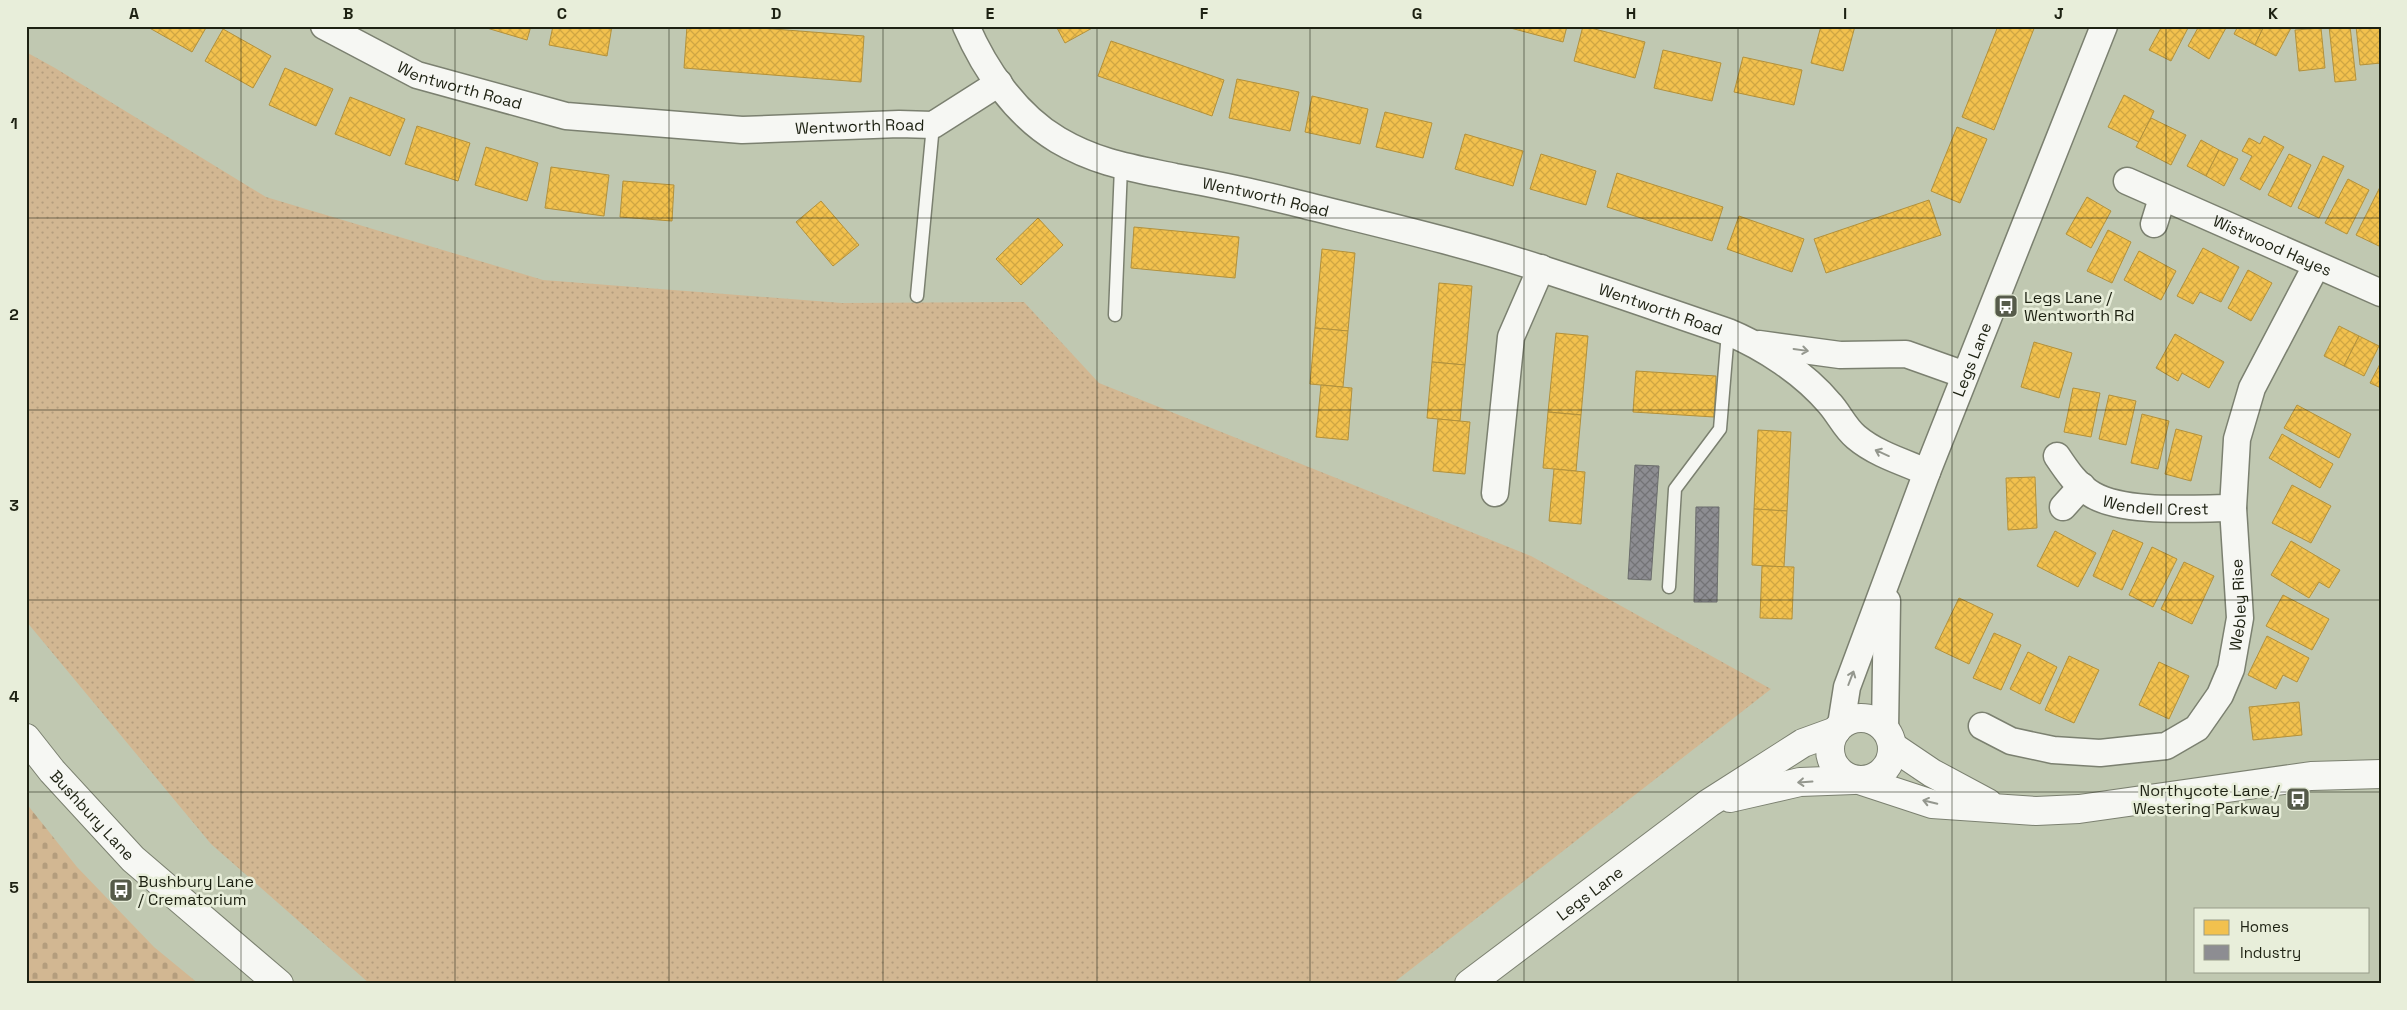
<svg xmlns="http://www.w3.org/2000/svg" width="2407" height="1010" font-family="'Space Grotesk',sans-serif">
  <defs>
    <pattern id="cemetery-stones" width="16" height="16" patternUnits="userSpaceOnUse" patternTransform="scale(1.25)"><rect width="16" height="16" fill="#d2b792"/><path d="M2 7V4a2 2 0 0 1 4 0v3zM10 15v-3a2 2 0 0 1 4 0v3z" fill="#b49d7d"/></pattern>
    <pattern id="park-dots" width="8" height="8" patternUnits="userSpaceOnUse" patternTransform="scale(1.25)"><rect width="8" height="8" fill="#d2b792"/><path d="M2 2h.1M6 6h.1" fill="none" stroke="#b49d7d" stroke-width="1.8" stroke-linecap="round"/></pattern>
    <pattern id="homes-cross-hatch" width="8" height="8" patternUnits="userSpaceOnUse" patternTransform="scale(1.25)"><rect width="8" height="8" fill="#f2c14e"/><path d="M0 0l8 8M0 8l8-8" fill="none" stroke="#cfa643"/></pattern>
    <pattern id="industry-cross-hatch" width="8" height="8" patternUnits="userSpaceOnUse" patternTransform="scale(1.25)"><rect width="8" height="8" fill="#8d8d92"/><path d="M0 0l8 8M0 8l8-8" fill="none" stroke="#737376"/></pattern>
  </defs>
  <rect width="100%" height="100%" fill="#c0c8b1"/>
  <path fill="url(#cemetery-stones)" d="M26,803L77,867L154,947L199,984H26Z"/>
  <path fill="url(#park-dots)" d="M26,52L55,68L266,197L543,280L842,303L1024,302L1099,383L1531,556L1771,689L1392,984H370L211,844L26,621Z"/>
  <g fill="url(#homes-cross-hatch)" stroke="#b2913c">
    <path d="M146,26H207L192,52Z"/>
    <path d="M480,26H531L527,40Z"/>
    <path d="M553,26H612L607,56L549,45Z"/>
    <path d="M687,26H734L864,36L861,82L684,68Z"/>
    <path d="M1056,26H1096L1065,43Z"/>
    <path d="M1503,26H1567L1563,42Z"/>
    <path d="M1583,26L1645,42L1635,78L1574,61Z"/>
    <path d="M1821,26H1855L1843,71L1811,63Z"/>
    <path d="M1998,26H2035L1994,130L1962,117Z"/>
    <path d="M2162,26H2189L2171,61L2149,50Z"/>
    <path d="M2199,26H2227L2209,59L2188,46Z"/>
    <path d="M2238,26H2264L2255,45L2234,34Z"/>
    <path d="M2264,26L2291,28L2276,56L2255,45Z"/>
    <path d="M2329,26H2350L2356,80L2335,82Z"/>
    <path d="M2356,26H2381V63L2360,65Z"/>
    <path d="M2321,28L2325,68L2299,71L2295,30Z"/>
    <path d="M223,29L271,56L253,88L205,61Z"/>
    <path d="M1111,41L1224,80L1212,116L1098,76Z"/>
    <path d="M1663,50L1721,63L1712,101L1654,88Z"/>
    <path d="M1743,57L1802,70L1794,105L1734,92Z"/>
    <path d="M285,68L333,89L316,126L269,105Z"/>
    <path d="M1237,79L1299,92L1290,131L1229,118Z"/>
    <path d="M2124,95L2154,111L2139,142L2108,127Z"/>
    <path d="M1312,96L1368,109L1360,144L1305,132Z"/>
    <path d="M350,97L405,119L390,156L335,134Z"/>
    <path d="M1385,112L1432,123L1423,158L1376,147Z"/>
    <path d="M2151,118L2186,135L2171,165L2136,147Z"/>
    <path d="M417,126L470,143L458,181L405,164Z"/>
    <path d="M1957,127L1987,139L1960,203L1931,191Z"/>
    <path d="M1465,134L1523,151L1513,186L1455,169Z"/>
    <path d="M2264,136L2284,147L2260,190L2240,179L2252,156L2242,151L2249,138L2260,144Z"/>
    <path d="M2201,140L2219,150L2206,176L2187,166Z"/>
    <path d="M486,147L538,163L527,201L475,185Z"/>
    <path d="M2219,150L2238,159L2224,186L2206,176Z"/>
    <path d="M1541,154L1596,171L1586,205L1530,189Z"/>
    <path d="M2289,154L2311,165L2291,207L2268,195Z"/>
    <path d="M2323,156L2344,166L2319,218L2298,208Z"/>
    <path d="M551,167L609,175L604,216L545,208Z"/>
    <path d="M1617,173L1723,207L1712,241L1607,207Z"/>
    <path d="M2348,179L2369,190L2347,234L2325,223Z"/>
    <path d="M623,181L674,185L672,221L620,217Z"/>
    <path d="M2381,185V247L2356,235Z"/>
    <path d="M2087,197L2111,211L2091,248L2066,234Z"/>
    <path d="M1929,200L1941,235L1826,273L1814,239Z"/>
    <path d="M821,201L859,245L833,266L796,222Z"/>
    <path d="M1739,216L1804,239L1792,272L1727,249Z"/>
    <path d="M1038,218L1063,245L1021,285L996,259Z"/>
    <path d="M1134,227L1239,237L1235,278L1131,268Z"/>
    <path d="M2108,230L2131,242L2112,283L2087,271Z"/>
    <path d="M2203,248L2239,267L2221,302L2200,292L2193,304L2177,296Z"/>
    <path d="M1322,249L1355,253L1348,331L1315,328Z"/>
    <path d="M2139,251L2176,271L2161,300L2124,280Z"/>
    <path d="M2248,270L2272,283L2251,321L2228,308Z"/>
    <path d="M1439,283L1472,286L1465,365L1432,362Z"/>
    <path d="M2339,326L2359,336L2344,366L2324,356Z"/>
    <path d="M1315,328L1348,331L1343,387L1310,384Z"/>
    <path d="M1556,333L1588,336L1581,415L1548,412Z"/>
    <path d="M2175,334L2224,362L2209,388L2182,373L2178,381L2156,368Z"/>
    <path d="M2359,336L2379,346L2364,376L2344,366Z"/>
    <path d="M2034,342L2072,353L2059,398L2021,387Z"/>
    <path d="M1432,362L1465,365L1460,421L1427,418Z"/>
    <path d="M2381,362V388L2370,383Z"/>
    <path d="M1636,371L1716,376L1714,417L1633,412Z"/>
    <path d="M1321,385L1352,388L1348,440L1316,437Z"/>
    <path d="M2073,388L2100,393L2091,437L2064,432Z"/>
    <path d="M2109,395L2136,401L2126,445L2099,439Z"/>
    <path d="M2297,405L2351,434L2339,458L2284,428Z"/>
    <path d="M1548,412L1581,415L1576,471L1543,468Z"/>
    <path d="M2142,414L2169,421L2158,469L2131,463Z"/>
    <path d="M1438,419L1470,422L1465,474L1433,471Z"/>
    <path d="M2176,429L2202,436L2191,481L2165,474Z"/>
    <path d="M1758,430L1791,432L1787,511L1754,509Z"/>
    <path d="M2282,434L2333,464L2320,488L2269,458Z"/>
    <path d="M1554,469L1585,472L1581,524L1549,521Z"/>
    <path d="M2035,477L2037,528L2008,530L2006,478Z"/>
    <path d="M2292,485L2331,506L2311,543L2272,523Z"/>
    <path d="M1754,509L1787,511L1784,567L1752,565Z"/>
    <path d="M2113,530L2143,543L2122,590L2093,576Z"/>
    <path d="M2055,531L2096,553L2078,587L2037,566Z"/>
    <path d="M2291,541L2340,570L2329,588L2319,582L2309,598L2271,575Z"/>
    <path d="M2152,547L2177,559L2153,607L2129,595Z"/>
    <path d="M2184,562L2214,576L2192,624L2161,609Z"/>
    <path d="M1762,566L1794,567L1792,619L1760,618Z"/>
    <path d="M2283,595L2329,619L2312,650L2266,626Z"/>
    <path d="M1959,598L1993,614L1969,664L1935,648Z"/>
    <path d="M1994,633L2021,645L2001,690L1973,678Z"/>
    <path d="M2267,636L2309,658L2297,682L2283,675L2276,689L2248,675Z"/>
    <path d="M2028,652L2057,667L2040,704L2010,689Z"/>
    <path d="M2069,656L2099,670L2074,723L2045,710Z"/>
    <path d="M2159,662L2189,676L2169,719L2139,705Z"/>
    <path d="M2299,702L2302,735L2253,740L2249,707Z"/>
  </g>
  <g fill="url(#industry-cross-hatch)" stroke="#6b6d6c">
    <path d="M1635,465L1659,466L1651,580L1628,579Z"/>
    <path d="M1696,507H1719L1717,602H1694Z"/>
  </g>
  <g fill="none" stroke-linecap="round" stroke-linejoin="round">
    <g stroke="#7b8070" stroke-width="15">
      <g id="lane">
        <path d="M917,296L933,125"/>
        <path d="M1115,315L1121,167"/>
        <path d="M1669,587L1675,489L1720,429L1728,332"/>
      </g>
    </g>
    <g stroke="#7b8070" stroke-width="29">
      <g id="street">
        <path id="s1" d="M324,26L417,75L566,116L742,130L899,124L933,125L999,83"/>
        <path id="s2" d="M966,26C985,70 1016,115 1058,140C1097,163 1132,168 1175,177C1214,184 1253,192 1292,202C1375,223 1460,242 1542,269C1604,289 1666,311 1728,332C1764,347 1804,373 1830,404C1839,414 1845,428 1856,437C1876,454 1903,462 1927,472"/>
        <path id="s3" d="M2127,181L2381,293"/>
        <path d="M2154,224L2162,198"/>
        <path d="M1759,344L1840,355L1906,354L1965,375"/>
        <path id="s4" d="M2057,456C2067,471 2077,486 2093,495C2126,514 2195,508 2233,508"/>
        <path d="M1495,493L1511,337L1541,268"/>
        <path d="M2063,507L2082,486"/>
        <path id="s5" d="M1841,725L1847,687L1927,472L2104,26"/>
        <path id="s6" d="M1982,726L2011,741L2053,750L2100,753L2166,746L2197,728L2220,695L2231,669L2240,618L2233,508L2237,439L2252,388L2316,266"/>
        <path d="M1885,729L1887,601"/>
      </g>
    </g>
    <g stroke="#7b8070" stroke-width="30">
      <g id="secondary">
        <circle cx="1861" cy="749" r="31"/>
        <path id="s7" d="M26,738L52,771L133,859L279,984"/>
        <path d="M1892,746L1932,773L1988,803"/>
        <path d="M1862,781L1932,804L2036,811L2079,809L2311,776L2381,774"/>
        <path d="M1730,798L1800,782L1854,780"/>
        <path id="s8" d="M1469,984L1709,803L1803,743L1836,731"/>
      </g>
    </g>
    <use href="#lane" stroke="#f6f7f3" stroke-width="12"/>
    <use href="#street" stroke="#f6f7f3" stroke-width="26"/>
    <use href="#secondary" stroke="#f6f7f3" stroke-width="28"/>
  </g>
  <defs><path id="oneway-shaft" d="M-6 0H5M1.5-3L5.5 0L1.5 3" fill="none" stroke-width="1.6" stroke-linecap="round" stroke-linejoin="round" transform="scale(1.25)"/></defs>
  <g stroke="#94978e">
    <use href="#oneway-shaft" transform="translate(1801 350) rotate(8)"/>
    <use href="#oneway-shaft" transform="translate(1882 453) rotate(-156)"/>
    <use href="#oneway-shaft" transform="translate(1851 678) rotate(-69)"/>
    <use href="#oneway-shaft" transform="translate(1805 782) rotate(176)"/>
    <use href="#oneway-shaft" transform="translate(1930 802) rotate(-167)"/>
  </g>
  <path fill="none" stroke="#1d2112" stroke-width="1" stroke-opacity="0.55" d="M241,26V984M455,26V984M669,26V984M883,26V984M1097,26V984M1310,26V984M1524,26V984M1738,26V984M1952,26V984M2166,26V984M26,218H2381M26,410H2381M26,600H2381M26,792H2381"/>
  <defs>
    <g id="bus-square" transform="scale(1.25)"><rect x="-9" y="-9" width="18" height="18" rx="4" fill="#565b4a" stroke="#e8eeda"/><path d="M-5-6H5V4H4V6H2V4H-2V6H-4V4H-5ZM-3.5-4V0h7V-4ZM-3.5 1.2v1.5H-2V1.2ZM2 1.2v1.5H3.5V1.2Z" fill="#fff"/></g>
  </defs>
  <g fill-rule="evenodd">
    <use href="#bus-square" x="2006" y="306"/>
    <use href="#bus-square" x="2298" y="799"/>
    <use href="#bus-square" x="121" y="890"/>
  </g>
  <g text-anchor="middle" dominant-baseline="central" stroke-width="5" stroke-linejoin="round" paint-order="stroke">
    <g font-size="16" fill="#1d2112" stroke="#e8eeda">
      <text stroke="none"><textPath href="#s1" startOffset="149">Wentworth Road</textPath></text>
      <text stroke="none"><textPath href="#s1" startOffset="554">Wentworth Road</textPath></text>
      <text stroke="none"><textPath href="#s2" startOffset="365">Wentworth Road</textPath></text>
      <text stroke="none"><textPath href="#s3" startOffset="159">Wistwood Hayes</textPath></text>
      <text stroke="none"><textPath href="#s2" startOffset="776">Wentworth Road</textPath></text>
      <text stroke="none"><textPath href="#s5" startOffset="389">Legs Lane</textPath></text>
      <text stroke="none"><textPath href="#s4" startOffset="118">Wendell Crest</textPath></text>
      <text stroke="none"><textPath href="#s6" startOffset="358">Webley Rise</textPath></text>
      <text stroke="none"><textPath href="#s7" startOffset="102">Bushbury Lane</textPath></text>
      <text stroke="none"><textPath href="#s8" startOffset="151">Legs Lane</textPath></text>
    </g>
    <g font-size="16" fill="#1d2112" stroke="#e8eeda" text-anchor="start">
      <text x="2024" y="297">Legs Lane /<tspan x="2024" dy="18">Wentworth Rd</tspan></text>
      <text x="2280" y="790" text-anchor="end">Northycote Lane /<tspan x="2280" dy="18">Westering Parkway</tspan></text>
      <text x="138" y="881">Bushbury Lane<tspan x="138" dy="18">/ Crematorium</tspan></text>
    </g>
  </g>
  <rect width="2407" height="1010" fill="none" stroke="#e8eeda" stroke-width="55"/>
  <rect x="2194" y="908" width="175" height="65" fill="#e8eeda" stroke="#979c8a"/>
  <rect x="2204" y="920" width="25" height="15" fill="#f2c14e" stroke="#979c8a"/>
  <text x="2240" y="932" font-size="15" fill="#1d2112">Homes</text>
  <rect x="2204" y="945" width="25" height="15" fill="#8d8d92" stroke="#979c8a"/>
  <text x="2240" y="958" font-size="15" fill="#1d2112">Industry</text>
  <rect x="28" y="28" width="2352" height="954" fill="none" stroke="#1d2112" stroke-width="2"/>
  <g font-size="16" text-anchor="middle" font-weight="bold" fill="#1d2112">
    <text x="134" y="19">A</text>
    <text x="348" y="19">B</text>
    <text x="562" y="19">C</text>
    <text x="776" y="19">D</text>
    <text x="990" y="19">E</text>
    <text x="1204" y="19">F</text>
    <text x="1417" y="19">G</text>
    <text x="1631" y="19">H</text>
    <text x="1845" y="19">I</text>
    <text x="2059" y="19">J</text>
    <text x="2273" y="19">K</text>
    <text x="14" y="129">1</text>
    <text x="14" y="320">2</text>
    <text x="14" y="511">3</text>
    <text x="14" y="702">4</text>
    <text x="14" y="893">5</text>
  </g>
</svg>
